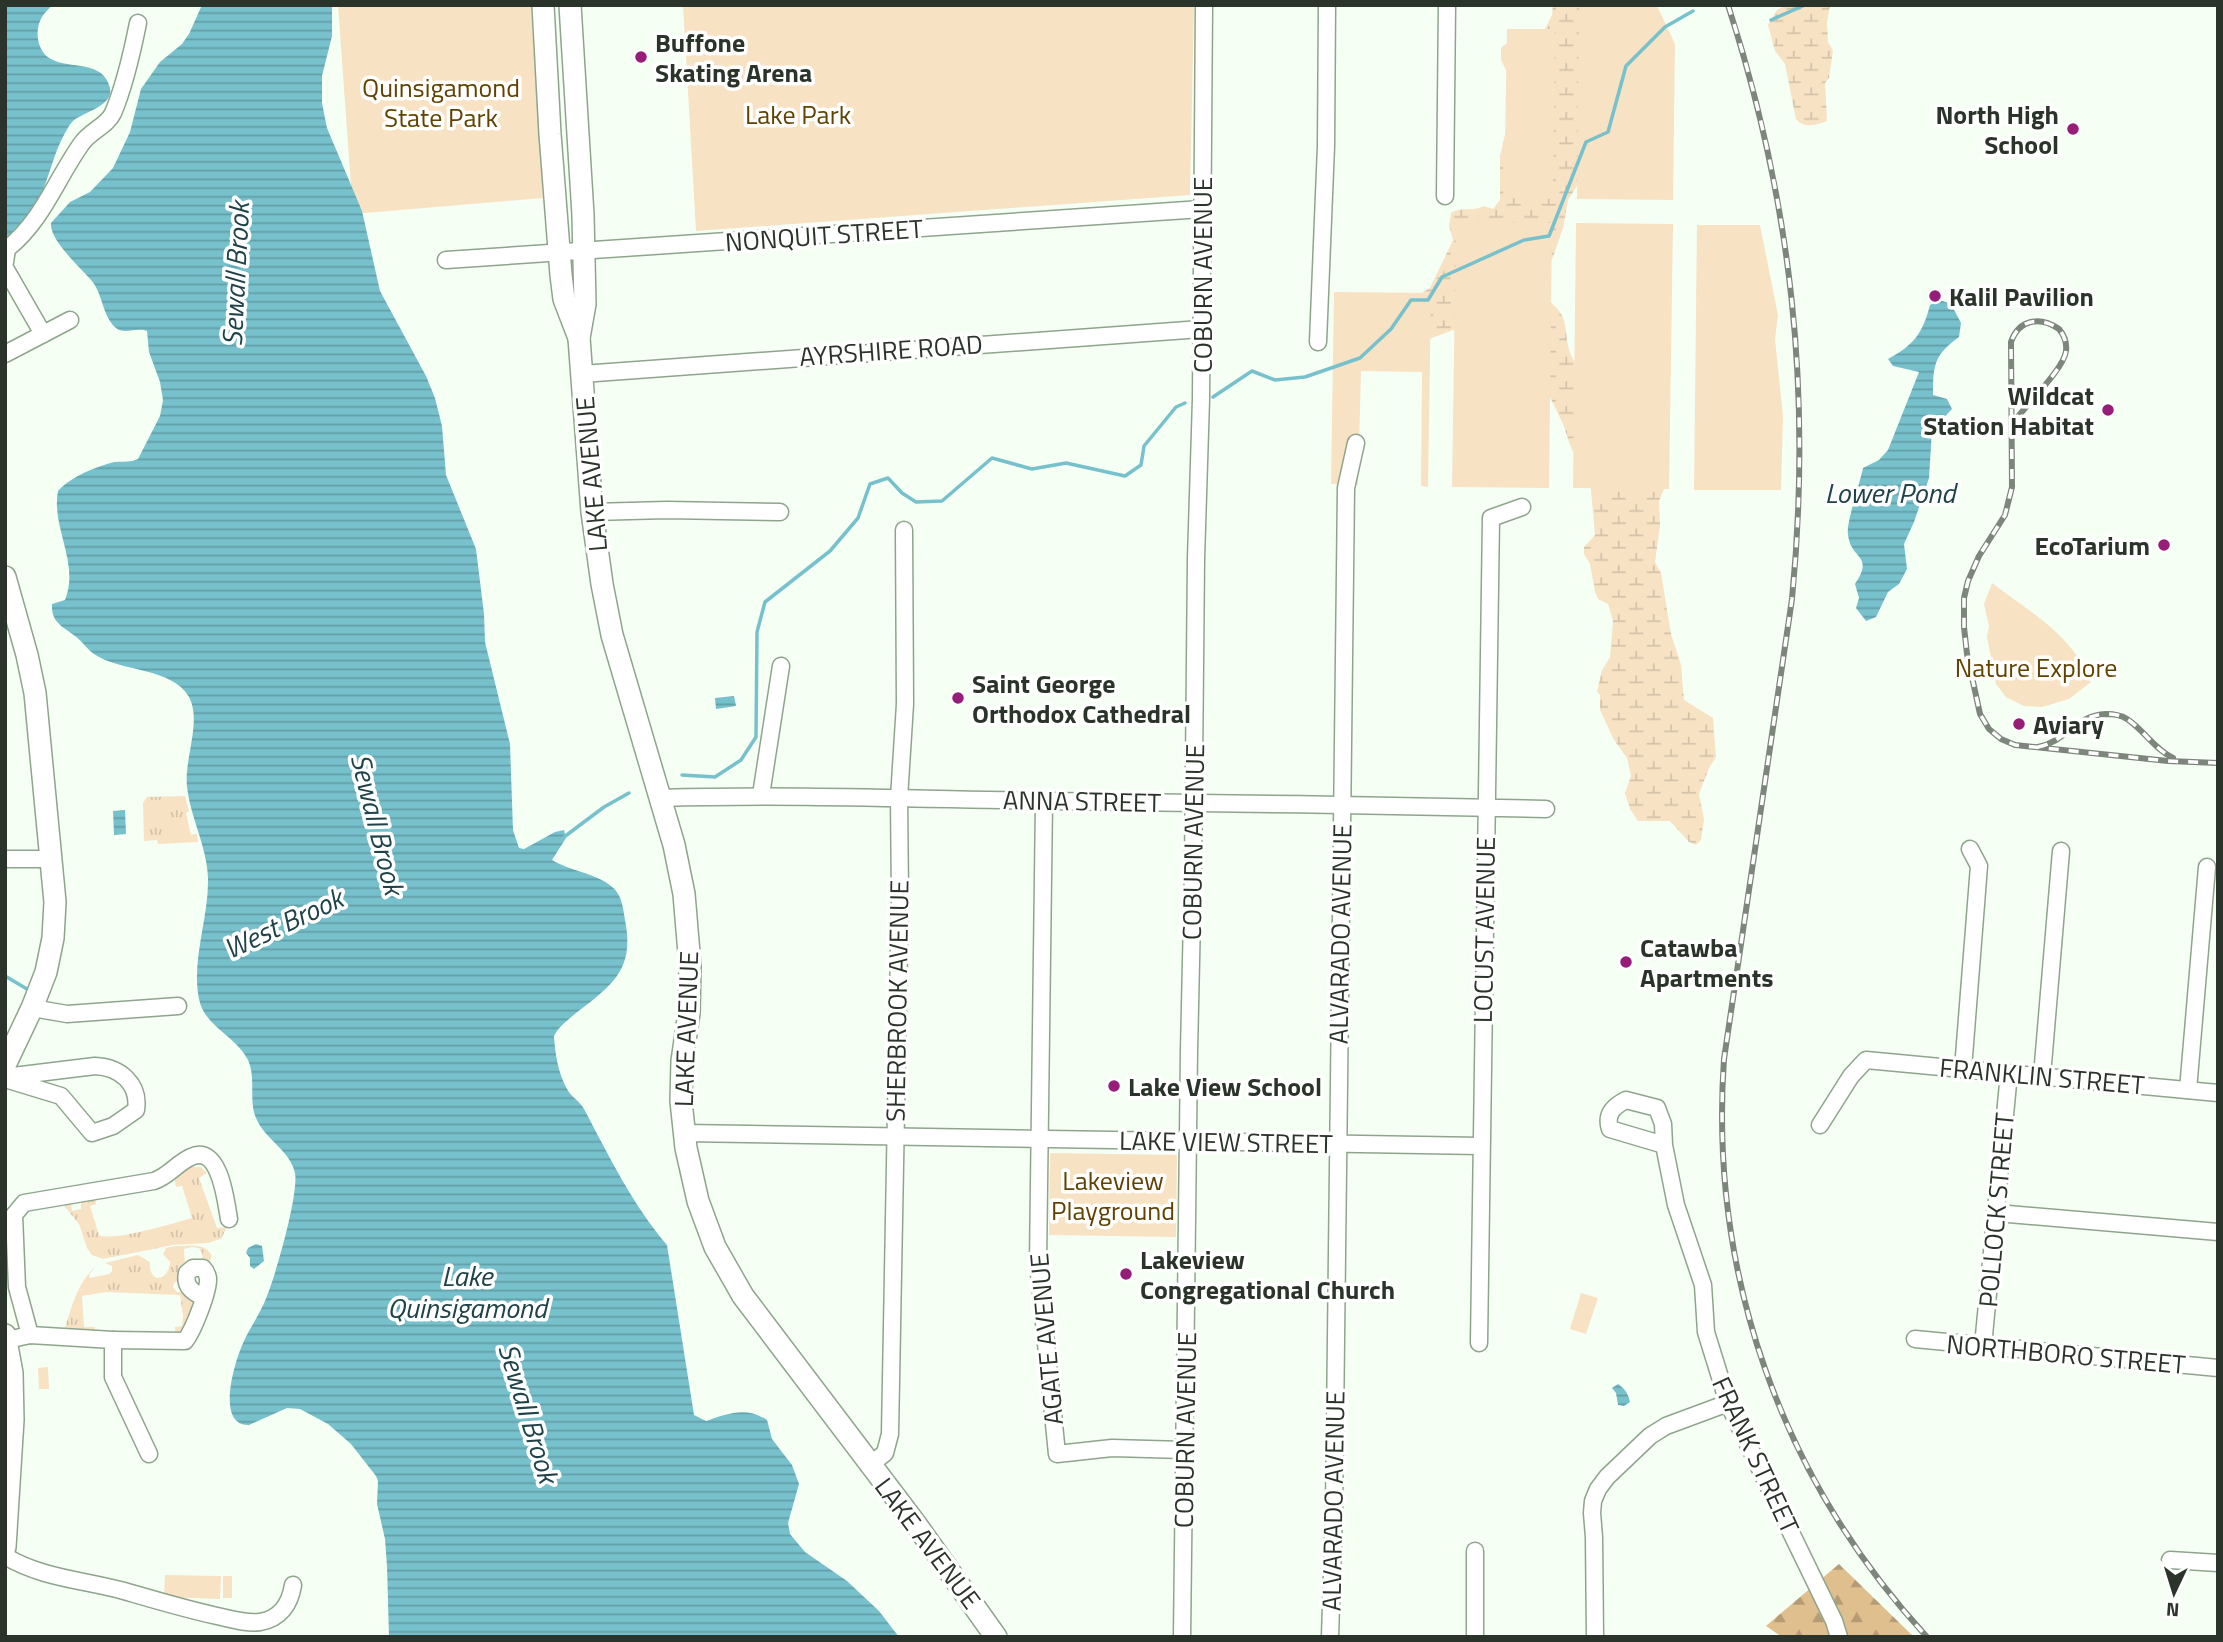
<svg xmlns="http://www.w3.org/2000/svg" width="2223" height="1642" font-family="'Titillium Web',sans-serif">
  <defs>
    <pattern id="grass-tufts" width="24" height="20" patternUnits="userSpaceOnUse" patternTransform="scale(1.75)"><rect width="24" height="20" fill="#f7e2c4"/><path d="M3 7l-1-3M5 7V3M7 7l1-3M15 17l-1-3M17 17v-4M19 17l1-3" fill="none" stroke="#d4c2a9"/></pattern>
    <pattern id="forest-firs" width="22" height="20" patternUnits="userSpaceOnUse" patternTransform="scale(1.75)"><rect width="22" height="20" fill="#e0bf8e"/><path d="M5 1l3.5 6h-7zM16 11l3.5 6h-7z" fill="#b69c74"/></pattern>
    <pattern id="wetland-marsh" width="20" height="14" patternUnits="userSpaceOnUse" patternTransform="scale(1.75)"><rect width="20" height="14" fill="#f7e2c4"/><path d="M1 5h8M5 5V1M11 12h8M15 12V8" fill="none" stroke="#d4c2a9"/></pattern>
    <pattern id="water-rules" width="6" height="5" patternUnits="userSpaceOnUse" patternTransform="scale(1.75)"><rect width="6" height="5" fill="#77c1cc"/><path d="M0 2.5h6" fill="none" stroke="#629ea6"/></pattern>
  </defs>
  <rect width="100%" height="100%" fill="#f5fff4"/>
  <g fill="url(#grass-tufts)">
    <path d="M185,796L189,811L186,813L191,835L197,834L198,842L158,844L157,840L144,841L143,803L147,797Z"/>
    <path d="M192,1167H201L207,1173L199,1178L217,1228L227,1227L221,1239L208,1243L173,1245L103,1259L92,1255L87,1248L79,1224L61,1202L71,1203L72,1211L81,1209V1199H95L96,1204L90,1206L99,1235C113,1242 174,1223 192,1218L182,1186L176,1187L174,1176Z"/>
    <path d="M176,1246C190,1246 205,1242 212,1256L208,1265L203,1263L202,1253L199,1248L192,1247L184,1249L185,1265L181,1279L174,1283L173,1287L177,1292C185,1292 191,1293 194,1301L182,1333L176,1337L175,1327L182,1326L183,1316L180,1295L106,1292L82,1296L84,1327H95L94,1336L63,1333C71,1311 76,1285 94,1268L89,1275L90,1278L109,1274L112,1271V1266L105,1263L138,1255L150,1262C148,1283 168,1283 170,1262L163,1254L166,1248Z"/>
  </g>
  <path fill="url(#forest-firs)" d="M1839,1564L1914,1637H1782L1766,1626Z"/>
  <g fill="url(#wetland-marsh)">
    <path d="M1553,5H1621L1637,14L1580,181L1568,200L1563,228L1553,257L1548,265L1545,299C1575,317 1560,334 1573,359C1578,370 1590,379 1597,389C1620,420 1643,452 1666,484L1659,501L1660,525L1655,562L1661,573L1671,634L1681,665L1684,700L1713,718L1716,757L1709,768L1699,794L1704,819L1701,840L1696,845L1689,842L1670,821H1638L1630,809L1625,793L1631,776L1627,758L1614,740L1600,710V695L1597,692L1602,670L1610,657L1613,621L1608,604L1598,599L1595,592L1590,564L1584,554V547L1595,535L1590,479L1572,450L1563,424L1535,366L1472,335L1453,330L1424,341L1405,303L1430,288L1453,240L1449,226L1451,213C1461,206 1473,212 1484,206L1493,209L1500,200V156L1511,109L1508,74L1501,60V48L1510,41L1542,35L1552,15Z"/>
    <path d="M1786,5H1830L1827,22L1828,42L1833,50L1829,78L1825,83L1827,121C1816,125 1805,129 1796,119L1785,64L1775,51L1768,25L1777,10Z"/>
  </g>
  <g fill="#f7e2c4">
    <path d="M338,5H531L543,198L353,214Z"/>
    <path d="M683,5H1194L1190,195L696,231Z"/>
    <path d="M1579,5L1657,6L1675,44L1673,200L1577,199Z"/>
    <path d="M1507,29H1555L1553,199L1504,198Z"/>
    <path d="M1456,222L1552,223L1549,488L1452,487Z"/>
    <path d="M1576,223L1673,224L1669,489L1573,488Z"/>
    <path d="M1697,225H1760L1778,315L1775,339L1783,416L1781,490H1694Z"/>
    <path d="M1334,292L1431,293L1428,487L1421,486L1422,372L1361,371L1358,485L1331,484Z"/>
    <path d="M1992,583C2030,612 2074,636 2091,682L2069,699L2042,707L2024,706L2006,697L1996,684L1987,637L1989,626L1984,604Z"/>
    <path d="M1050,1153L1177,1155L1176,1237L1049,1235Z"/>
    <path d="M1581,1293L1598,1298L1586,1334L1570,1329Z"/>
    <path d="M48,1367L49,1389H39L38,1368Z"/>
    <path d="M165,1575L221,1576L220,1599L164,1597Z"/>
    <rect x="223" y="1576" width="9" height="22"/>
  </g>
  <g fill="url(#water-rules)">
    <path d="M5,5H52C49,9 44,13 42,17C34,30 37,52 51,59C70,70 103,59 110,88C114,106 83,112 73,121C68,126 65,133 62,139C47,168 41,225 5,238Z"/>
    <path d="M202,5H332V36L322,76V103L327,128L362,211L380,291L426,376L435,398L442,426L446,475L476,549L484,614L485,642L510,744L513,830L519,848L524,849L555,832L564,830L566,838L552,860C570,871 595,873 611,886C622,894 623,908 625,920C635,970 612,985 576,1013C568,1020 559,1026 554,1036C555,1053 558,1073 567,1089C571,1097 580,1101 584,1109C609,1156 632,1204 667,1245L694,1415L706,1421C727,1414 746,1406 767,1420L772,1439L792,1465L799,1484L788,1523L790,1534L805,1552L847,1581L879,1611L899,1637H389L387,1566L385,1539L377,1504L378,1481L376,1476L351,1444L328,1424L300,1409L287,1408L249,1425C216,1426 234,1365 241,1348C248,1330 260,1315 267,1296C276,1274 299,1193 295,1173C290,1151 268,1141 258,1122C247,1103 257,1080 248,1060C236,1036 204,1026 199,999C191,960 209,918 208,878C207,846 190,817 187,786C184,759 202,721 189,697C172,667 119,672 94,654C87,649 82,641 75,636C62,626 51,622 52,604L65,600C80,563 51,528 58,491C70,477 97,466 115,462C124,461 130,463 138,459L160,416L163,400L160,382L149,352L147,331C138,327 124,335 116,328C102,316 103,293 91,280C80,267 49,240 51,223L70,202L90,192L113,168L130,132L141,89L160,62L182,44L189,34Z"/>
    <path d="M1940,300L1951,304L1961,323L1959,337C1934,355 1933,365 1933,395L1947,399L1952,409L1932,430L1929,478L1914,522L1904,544L1907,569L1899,584L1888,592L1876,617L1866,621L1856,608L1859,598L1855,584C1875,554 1850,560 1848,534C1846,523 1860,483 1863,468L1879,460L1888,450L1919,372L1893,366L1888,359C1913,346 1923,333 1930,305Z"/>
    <path d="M734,696L736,706L716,709L715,698Z"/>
    <path d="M125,810L126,834L114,835L113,811Z"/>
    <path d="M256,1244L262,1246L264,1261L254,1269L250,1266V1258L246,1253L248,1248Z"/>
    <path d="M1618,1384C1625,1389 1628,1393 1630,1402L1624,1406L1618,1405L1616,1393L1612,1388Z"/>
  </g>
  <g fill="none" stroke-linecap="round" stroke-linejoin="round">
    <g stroke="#77c1cc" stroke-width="3.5">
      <path d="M1771,20L1805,5"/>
      <path d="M1213,397L1252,371L1275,380L1305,377L1360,358L1391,329L1411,300H1428L1442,277L1524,240L1549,236L1586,142L1608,132L1626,66L1665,27L1693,11"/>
      <path d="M682,775L715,777L741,760L756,737L757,632L765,602L830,551L858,518L870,484L888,478L902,493L916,502L942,501L992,458L1032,469L1066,463L1125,476L1141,465L1144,446L1176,407L1185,403"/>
      <path d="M564,837L604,807L629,793"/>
      <path d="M5,976L27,989"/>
    </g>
    <g stroke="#8ea58c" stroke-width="19">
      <g id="minor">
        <path d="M1445,196L1447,5"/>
        <path d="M446,260L1202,209"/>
        <path d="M5,262L7,249C44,219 56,179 82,143C90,131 107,126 113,113C125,85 132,53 138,23"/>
        <path d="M5,268L43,334"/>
        <path d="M1318,342L1326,146L1327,5"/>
        <path d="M5,354L70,320"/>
        <path d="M582,374L1201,329"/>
        <path d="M592,512L667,510L780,512"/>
        <path d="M761,795L781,666"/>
        <path d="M660,798C789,794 918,799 1047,801C1213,803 1380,805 1546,809"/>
        <path d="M1044,801L1038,1263L1057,1454L1112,1448L1184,1450"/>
        <path d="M5,859H52"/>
        <path d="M32,1008L67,1014L178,1006"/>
        <path d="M1963,1069L1979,866L1970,849"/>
        <path d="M2042,1076L2061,851"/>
        <path d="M5,1077L95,1066C120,1067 140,1084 136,1110L113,1126L92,1133L61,1096L5,1079"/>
        <path d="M2188,1090L2207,867"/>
        <path d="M1820,1125L1851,1076L1866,1060L2218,1093"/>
        <path d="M684,1133L1481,1146"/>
        <path d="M1664,1145L1610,1129C1605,1114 1614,1106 1626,1100L1657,1108L1663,1124L1664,1145L1676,1205L1703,1285L1706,1332L1728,1403L1834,1621L1839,1637"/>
        <path d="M1997,1213L2218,1232"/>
        <path d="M30,1335L17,1287L14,1215L24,1203L154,1181C169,1176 177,1163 191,1157C220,1143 226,1202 229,1219"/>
        <path d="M1915,1339L2218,1368"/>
        <path d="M7,1340L30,1335L113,1340V1377L149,1454"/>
        <path d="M113,1340L185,1341C193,1331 209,1291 208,1278C207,1273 206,1271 203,1268H193L187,1273C184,1286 192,1292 203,1297"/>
        <path d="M1479,1343L1491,518L1522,507"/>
        <path d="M1983,1346L2009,1073"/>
        <path d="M870,1465L885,1453L890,1434L900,897L899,798L905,704L904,530"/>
        <path d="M1475,1551V1637"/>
        <path d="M5,1556C41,1578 84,1580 124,1591C155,1600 185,1609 217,1616C231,1619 246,1624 260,1622C280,1619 290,1604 293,1585"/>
        <path d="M2170,1560L2218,1563"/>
        <path d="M1182,1637L1189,1051L1193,872L1196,559L1201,399L1204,5"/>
        <path d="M1330,1637L1334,1509L1346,488L1356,443"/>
        <path d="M1595,1637L1594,1537L1592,1513L1593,1501L1598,1489L1607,1477L1650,1436L1666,1426L1728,1403"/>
      </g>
    </g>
    <g stroke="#8ea58c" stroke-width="24">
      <g id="major">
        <path d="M543,5L550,134L561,275L564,299L579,338"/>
        <path d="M570,5L583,215L585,304L579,338L592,512L602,584L612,635L674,845L684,894L690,965L689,1013L682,1061L681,1101L686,1148L698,1201L715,1247L743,1296L915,1523L996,1637"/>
        <path d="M5,577L27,655L35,693L55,902L53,938L46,972L32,1008L5,1065"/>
        <path d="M5,1335L12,1373L13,1420L5,1547"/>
      </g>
    </g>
    <use href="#minor" stroke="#fff" stroke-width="16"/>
    <use href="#major" stroke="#fff" stroke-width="21"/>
    <g stroke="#7c867b" stroke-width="6">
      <g id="rail">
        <path d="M1728,5C1792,203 1812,392 1792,599L1724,1059C1709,1274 1781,1478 1927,1637"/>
        <path d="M2013,423C2025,406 2064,369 2066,351C2067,343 2064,335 2059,329C2040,316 2019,319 2011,342L2012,487L2005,515L1979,556L1968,581L1964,598V627L1967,654L1980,714L1989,729L2001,739L2015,745L2168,761L2218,763"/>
        <path d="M2038,747C2066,742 2075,715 2106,714C2113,714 2121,715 2127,719C2145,731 2153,748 2173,758"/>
      </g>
    </g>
    <use href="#rail" stroke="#fff" stroke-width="3.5" stroke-dasharray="10" stroke-linecap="butt"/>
  </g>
  <g fill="#961e79" stroke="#fff" stroke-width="2.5">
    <circle cx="641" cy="57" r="7"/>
    <circle cx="2073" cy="129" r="7"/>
    <circle cx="1935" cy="296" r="7"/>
    <circle cx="2108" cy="410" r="7"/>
    <circle cx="2164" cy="545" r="7"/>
    <circle cx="958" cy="698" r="7"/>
    <circle cx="2019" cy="724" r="7"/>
    <circle cx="1626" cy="962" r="7"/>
    <circle cx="1114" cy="1086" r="7"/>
    <circle cx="1126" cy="1274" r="7"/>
  </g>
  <g text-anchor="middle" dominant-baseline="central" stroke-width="7" stroke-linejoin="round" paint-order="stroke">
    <g font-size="26" font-weight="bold" fill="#2b342a" stroke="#fff" text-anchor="start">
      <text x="655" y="42">Buffone<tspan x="655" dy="30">Skating Arena</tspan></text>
      <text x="2059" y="114" text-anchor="end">North High<tspan x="2059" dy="30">School</tspan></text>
      <text x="1949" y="296">Kalil Pavilion</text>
      <text x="2094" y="395" text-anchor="end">Wildcat<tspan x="2094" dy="30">Station Habitat</tspan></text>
      <text x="2150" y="545" text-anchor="end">EcoTarium</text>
      <text x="972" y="683">Saint George<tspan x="972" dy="30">Orthodox Cathedral</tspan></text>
      <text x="2033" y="724">Aviary</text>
      <text x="1640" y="947">Catawba<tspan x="1640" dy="30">Apartments</tspan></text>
      <text x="1128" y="1086">Lake View School</text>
      <text x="1140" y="1259">Lakeview<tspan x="1140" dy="30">Congregational Church</tspan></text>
    </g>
    <g font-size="26" fill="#614200" stroke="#fff">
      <text x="441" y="87">Quinsigamond<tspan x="441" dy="30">State Park</tspan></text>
      <text x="798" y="114">Lake Park</text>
      <text x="2036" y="667">Nature Explore</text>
      <text x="1113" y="1180">Lakeview<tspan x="1113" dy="30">Playground</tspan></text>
    </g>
    <g font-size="26" fill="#2b342a" stroke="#fff">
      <text transform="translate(824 235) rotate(-4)">NONQUIT STREET</text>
      <text transform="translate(1202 275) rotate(-90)">COBURN AVENUE</text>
      <text transform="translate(891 350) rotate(-4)">AYRSHIRE ROAD</text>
      <text transform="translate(591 474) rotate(-95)">LAKE AVENUE</text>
      <text transform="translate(1082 801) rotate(1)">ANNA STREET</text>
      <text transform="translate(1193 842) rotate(-89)">COBURN AVENUE</text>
      <text transform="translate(1484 930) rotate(-89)">LOCUST AVENUE</text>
      <text transform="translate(1340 934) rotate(-89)">ALVARADO AVENUE</text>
      <text transform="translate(897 1001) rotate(-89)">SHERBROOK AVENUE</text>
      <text transform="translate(686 1029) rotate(-88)">LAKE AVENUE</text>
      <text transform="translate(2042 1076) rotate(5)">FRANKLIN STREET</text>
      <text transform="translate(1226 1142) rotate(1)">LAKE VIEW STREET</text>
      <text transform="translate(1996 1210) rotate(-85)">POLLOCK STREET</text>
      <text transform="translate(1046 1339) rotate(-95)">AGATE AVENUE</text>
      <text transform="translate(2066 1354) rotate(5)">NORTHBORO STREET</text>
      <text transform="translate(1185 1430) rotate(-89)">COBURN AVENUE</text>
      <text transform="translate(1756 1455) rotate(65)">FRANK STREET</text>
      <text transform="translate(1333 1501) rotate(-89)">ALVARADO AVENUE</text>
      <text transform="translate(928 1543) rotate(53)">LAKE AVENUE</text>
    </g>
    <g font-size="28" font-style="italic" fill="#1f4348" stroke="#fff">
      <text transform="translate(235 274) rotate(-87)">Sewall Brook</text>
      <text x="1890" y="492">Lower Pond</text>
      <text transform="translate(378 824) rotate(76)">Sewall Brook</text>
      <text transform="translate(283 923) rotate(-25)">West Brook</text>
      <text x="467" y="1275">Lake<tspan x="467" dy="32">Quinsigamond</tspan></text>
      <text transform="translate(529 1413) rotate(73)">Sewall Brook</text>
    </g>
  </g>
  <rect width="2223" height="1642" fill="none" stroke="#2b342a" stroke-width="14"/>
  <g transform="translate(2174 1593) rotate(184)" stroke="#ffffff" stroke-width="5" paint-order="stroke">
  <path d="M0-5L12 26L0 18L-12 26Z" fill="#2b342a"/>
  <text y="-10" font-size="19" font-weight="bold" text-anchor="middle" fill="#2b342a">N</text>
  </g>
</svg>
